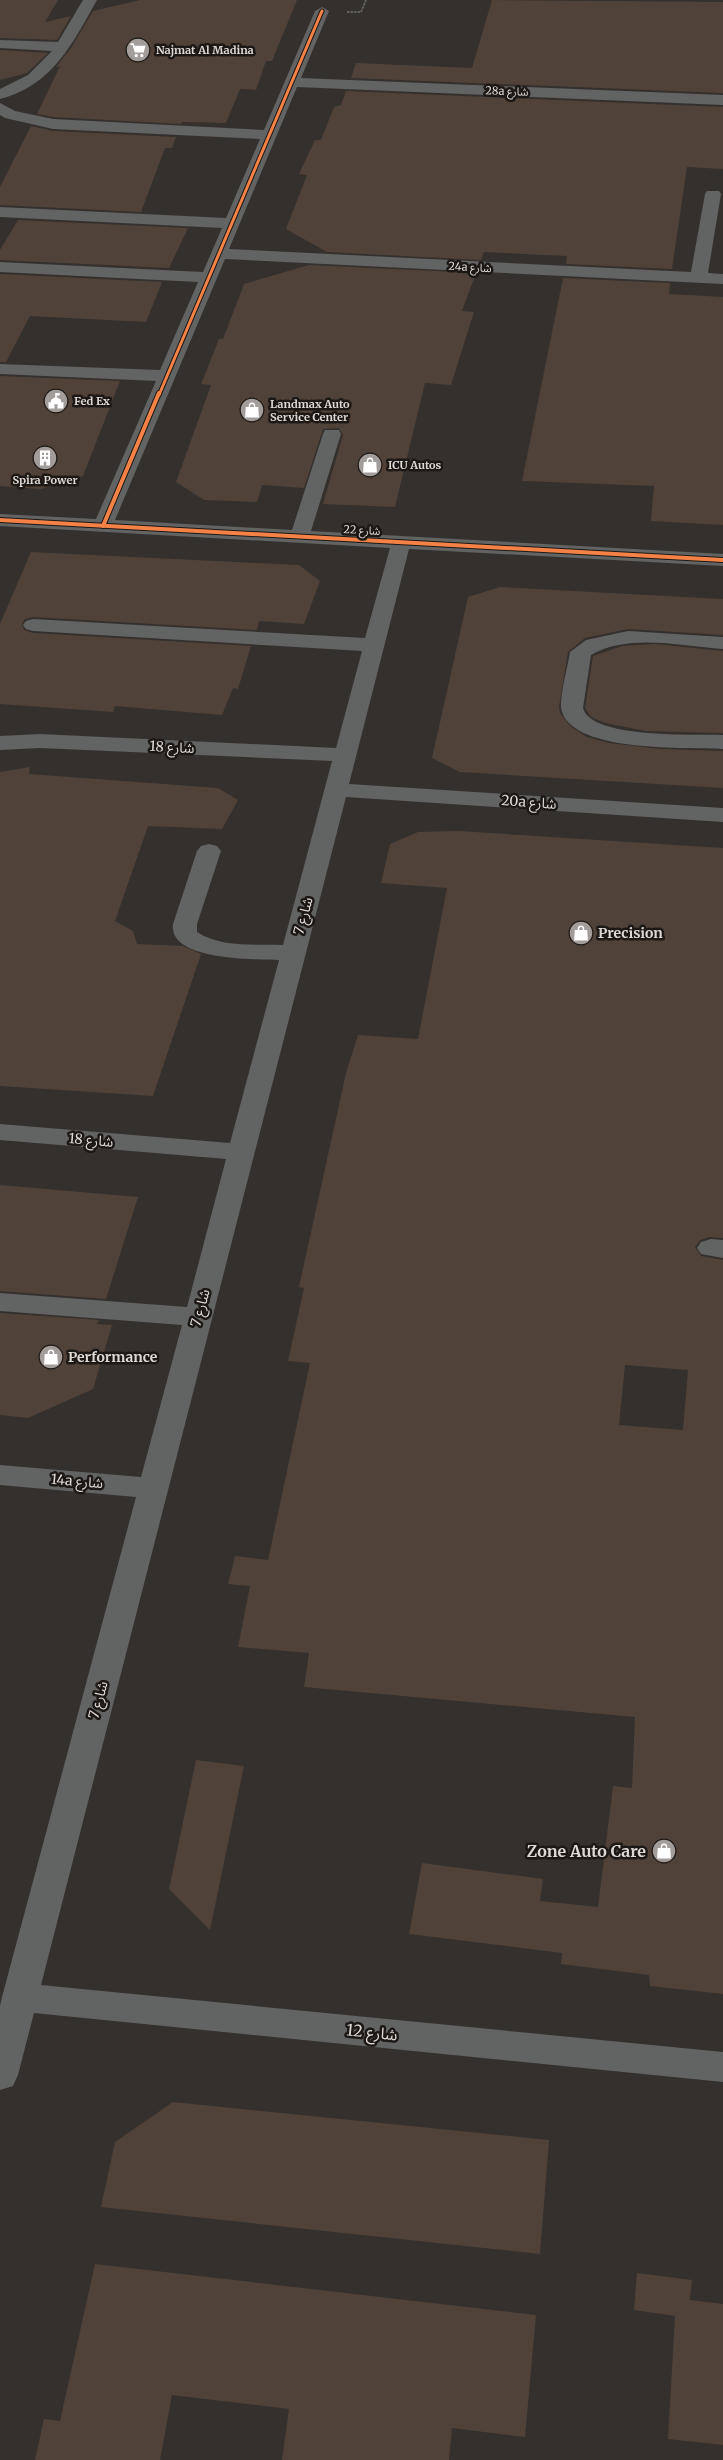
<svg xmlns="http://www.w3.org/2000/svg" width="723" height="2460" font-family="Merriweather,'Noto Sans Arabic',serif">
  <rect width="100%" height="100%" fill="#34302e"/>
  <g fill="#504238" fill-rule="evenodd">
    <path d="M0,0H58L45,22L71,16L57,40L0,38Z"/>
    <path d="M140,0H297L272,61H266L256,90L240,89L226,123L182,122L181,124L53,117L37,114L60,66L56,67L71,48L93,11Z"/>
    <path d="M492,0L723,2V93L351,78L356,63L472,68Z"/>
    <path d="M0,50L48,53L27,73L0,80Z"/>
    <path d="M346,91L723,107V169L687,167L672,269L566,264L567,256L484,252L481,260L327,252L286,229L307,175L299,174L315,140H321L334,107L341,105Z"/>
    <path d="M31,126L53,131L176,137L172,148H165L141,212L0,205V187Z"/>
    <path d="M18,220L188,228L169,268L0,260V250Z"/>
    <path d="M309,265L476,273L462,311L474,312L451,385L425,383L395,507L323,504L343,435L339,428L323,429L304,488L262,485L257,502L204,500L176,482L211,385L201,384L219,339H223L244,284Z"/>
    <path d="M0,274L162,282L146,322L30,316L6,362H0Z"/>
    <path d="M563,278L670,283L669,294L723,297V525L651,521L654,486L522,481Z"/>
    <path d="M0,376L120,381L83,476L41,489L0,486Z"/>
    <path d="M31,552L299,565L320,581L304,624L259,621L257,630L33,617L25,619L22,624L24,630L33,633L251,646L238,689L233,688L222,715L115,706L113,712L0,704V624Z"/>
    <path d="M500,587L723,599V635L628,629L585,638L568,652L559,707L560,713L571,727L587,737L609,743L660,749L723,751V788L460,772L432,758L468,597Z"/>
    <path d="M655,644L723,651V733L646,731L605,723L591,717L585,708L593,656L622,646Z"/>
    <path d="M30,767L29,774L218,788L238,800L222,829L148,826L115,921L133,931L137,944L183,946L201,954L153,1096L0,1086V772Z"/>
    <path d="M459,831L723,848V1238L710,1237L700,1240L695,1247L701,1256L723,1260V1994L650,1986L649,1975L561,1964L562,1953L409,1934L422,1863L543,1879L540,1901L598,1907L613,1786L632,1788L635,1717L304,1687L309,1653L238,1647L250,1586L228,1584L235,1556L268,1560L310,1363L288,1361L304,1288L299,1287L346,1073L358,1035L418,1039L447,888L381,883L390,844L418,832ZM625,1365L688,1370L683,1430L619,1425Z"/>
    <path d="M0,1185L138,1197L106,1299L0,1291Z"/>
    <path d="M0,1313L99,1320L97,1324L112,1325L93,1389L28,1418L0,1415Z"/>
    <path d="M196,1760L244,1766L210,1930L169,1889Z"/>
    <path d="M173,2102L549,2140L540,2254L101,2207L115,2142Z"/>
    <path d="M95,2264L536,2315L525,2437L452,2428L449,2460H282L289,2409L172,2395L160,2460H35L44,2419L60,2421Z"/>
    <path d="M637,2273L692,2280L690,2300L723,2304V2445L668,2439L675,2316L634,2310Z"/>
  </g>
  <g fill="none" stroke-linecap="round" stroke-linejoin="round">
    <path stroke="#60605f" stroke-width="2" stroke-dasharray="2.5 1" stroke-linecap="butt" d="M347,12H361L366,0"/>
    <g fill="#626363" fill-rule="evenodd">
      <path d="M83,0H97C73,43 52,86 0,99V89L28,75L52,51L0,48V40L58,42Z"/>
      <path d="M322,7L329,11L301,78L723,95V105L297,87L229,249L691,272L705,194L707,191H719L721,194L708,273L723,274V284L225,259L115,520L292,530L323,434L325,430H339L341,434L311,531L723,554V566L409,549L349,784L723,808V822L346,797L41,1985L723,2052V2082L34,2013L18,2075L13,2086L0,2090V2006L2,1997L136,1497L0,1485V1465L141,1477L182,1325L0,1311V1293L187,1307L226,1159L0,1140V1124L230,1143L279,960C256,959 168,961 173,924L197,851L201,846L209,844L217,846L221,851L197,924V932C221,948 256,944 283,945L332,761L40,748L0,750V736L40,734L336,748L362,651L33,631L26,629L23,625L26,621L33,619L365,638L390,548L0,526V514L96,519L156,381L0,374V364L160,370L198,282L0,272V262L203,272L222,228L0,217V207L226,218L260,139L53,129L5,118L0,115V103L15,111L53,119L264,130L315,11Z"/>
      <path d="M628,631L723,637V649C682,646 628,633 591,655L583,708C591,739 695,734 723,735V749C687,747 576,753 562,712C558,701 568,666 570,652L586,640Z"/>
      <path d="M711,1239L723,1240V1258L701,1254L697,1248L701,1242Z"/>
    </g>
    <g stroke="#1c1816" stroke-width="5">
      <path id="cycleway-far1" d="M159,395L322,11"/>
    </g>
    <g stroke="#1c1816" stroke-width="6">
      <g id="cycleway">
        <path d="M0,520L723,560"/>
        <path d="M103,526L159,393"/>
      </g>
    </g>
    <use href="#cycleway-far1" stroke="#f48246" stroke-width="3"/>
    <use href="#cycleway" stroke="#f48246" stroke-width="4"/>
  </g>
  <defs>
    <g id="supermarket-disc" transform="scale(1.25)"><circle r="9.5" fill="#a29d9a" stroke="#1c1816"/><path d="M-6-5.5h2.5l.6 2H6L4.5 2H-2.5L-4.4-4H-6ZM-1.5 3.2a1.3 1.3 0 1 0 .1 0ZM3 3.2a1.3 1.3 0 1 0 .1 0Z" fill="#fff"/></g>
    <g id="civic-disc" transform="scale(1.25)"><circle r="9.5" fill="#a29d9a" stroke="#1c1816"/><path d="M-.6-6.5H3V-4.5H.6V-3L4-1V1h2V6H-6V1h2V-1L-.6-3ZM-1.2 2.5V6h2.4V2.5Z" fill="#fff"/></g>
    <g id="shop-disc" transform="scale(1.25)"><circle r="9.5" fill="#a29d9a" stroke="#1c1816"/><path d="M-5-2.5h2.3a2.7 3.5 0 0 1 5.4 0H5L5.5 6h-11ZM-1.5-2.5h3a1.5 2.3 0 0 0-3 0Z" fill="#fff"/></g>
    <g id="building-disc" transform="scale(1.25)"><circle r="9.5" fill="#a29d9a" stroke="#1c1816"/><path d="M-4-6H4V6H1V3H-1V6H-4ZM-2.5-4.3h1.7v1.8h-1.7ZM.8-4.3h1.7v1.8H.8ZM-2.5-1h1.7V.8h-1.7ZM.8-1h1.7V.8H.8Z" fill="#fff"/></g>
  </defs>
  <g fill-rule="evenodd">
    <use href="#supermarket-disc" x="138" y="50"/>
    <use href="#civic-disc" x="56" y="401"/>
    <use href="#shop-disc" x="252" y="410"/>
    <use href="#building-disc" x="45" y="458"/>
    <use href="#shop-disc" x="370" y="465"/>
    <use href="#shop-disc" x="581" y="933"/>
    <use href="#shop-disc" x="51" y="1357"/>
    <use href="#shop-disc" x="664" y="1851"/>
  </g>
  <g text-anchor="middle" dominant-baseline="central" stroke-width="5" stroke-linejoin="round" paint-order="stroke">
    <g font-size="11" font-weight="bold" fill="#ded8d4" stroke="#1c1816" text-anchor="start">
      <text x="156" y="50">Najmat Al Madina</text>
      <text x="74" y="401">Fed Ex</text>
      <text x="270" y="404">Landmax Auto<tspan x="270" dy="13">Service Center</tspan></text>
      <text x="388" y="465">ICU Autos</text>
      <text x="45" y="480" text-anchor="middle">Spira Power</text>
    </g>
    <g font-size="11" fill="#ded8d4" stroke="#1c1816">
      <text transform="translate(507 91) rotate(2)">28a شارع</text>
      <text transform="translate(470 267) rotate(3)">24a شارع</text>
      <text transform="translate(362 530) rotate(3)">شارع 22</text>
    </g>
    <g font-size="14" fill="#ded8d4" stroke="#1c1816">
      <text transform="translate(172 747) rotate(3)">شارع 18</text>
      <text transform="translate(529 802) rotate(4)">20a شارع</text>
      <text transform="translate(303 916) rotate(-75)">شارع 7</text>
      <text transform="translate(91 1140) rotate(5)">شارع 18</text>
      <text transform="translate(200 1308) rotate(-75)">شارع 7</text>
      <text transform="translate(77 1481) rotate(5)">14a شارع</text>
      <text transform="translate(98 1700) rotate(-75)">شارع 7</text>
    </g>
    <g font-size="14" font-weight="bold" fill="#ded8d4" stroke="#1c1816" text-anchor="start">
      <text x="598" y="933">Precision</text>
      <text x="68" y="1357">Performance</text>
    </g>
    <g font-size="16" font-weight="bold" fill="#ded8d4" stroke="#1c1816" text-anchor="end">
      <text x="646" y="1851">Zone Auto Care</text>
    </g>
    <g font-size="16" fill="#ded8d4" stroke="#1c1816">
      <text transform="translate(372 2032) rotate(6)">شارع 12</text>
    </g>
  </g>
</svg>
